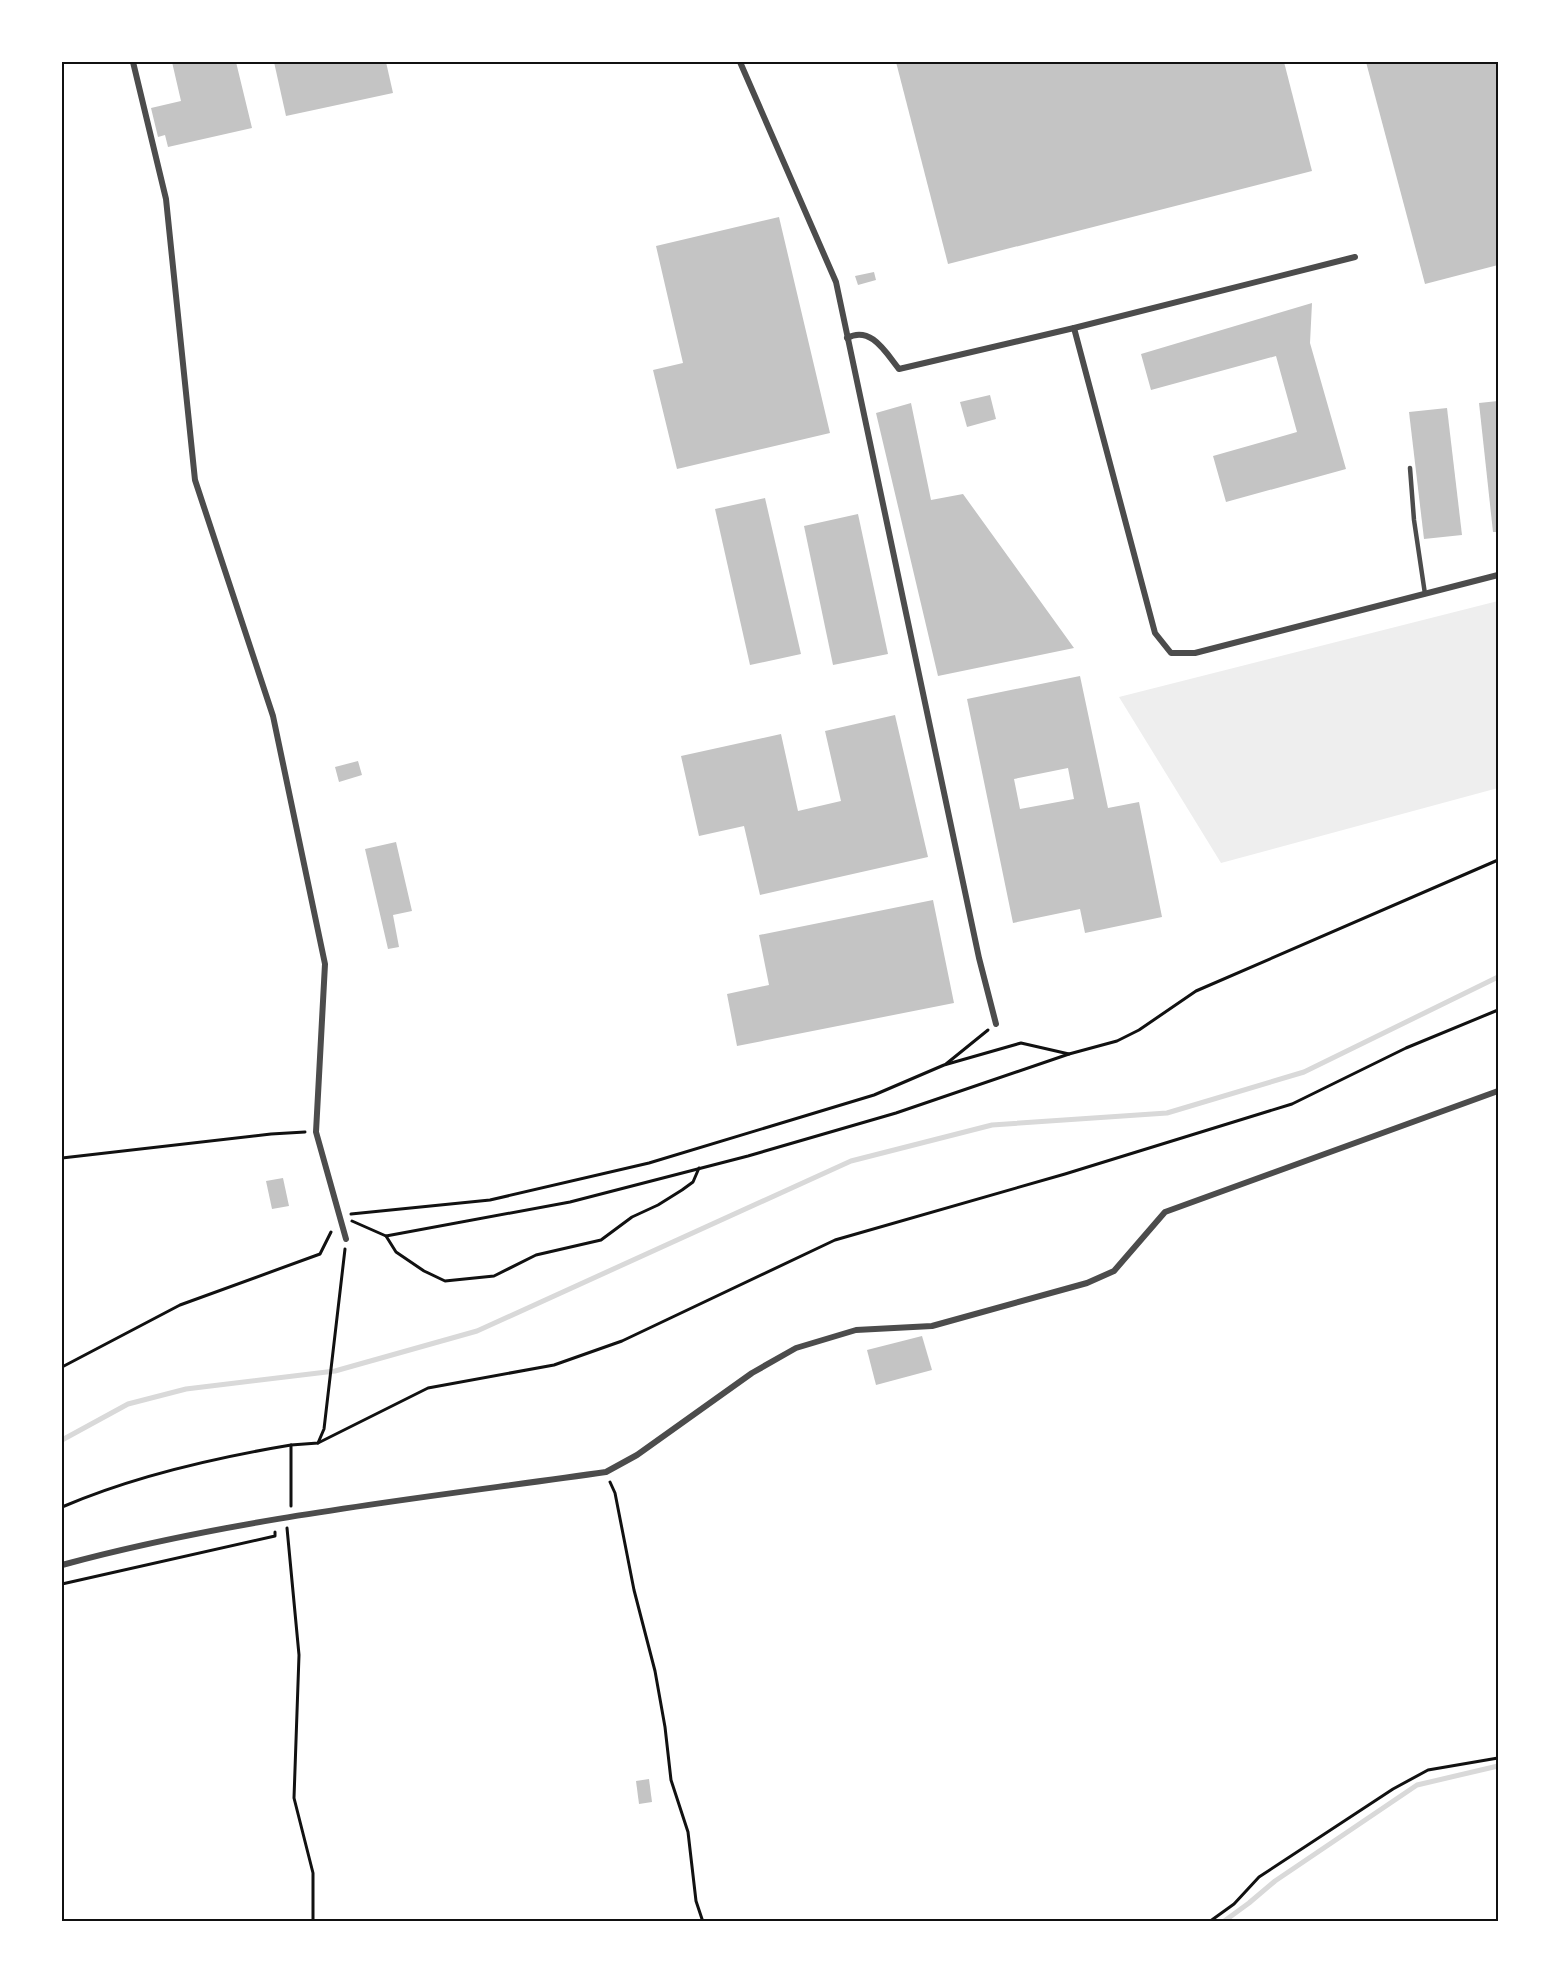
<svg xmlns="http://www.w3.org/2000/svg" width="1560" height="1983" font-family="'Fira Sans Condensed',sans-serif">
  <rect width="100%" height="100%" fill="#fff"/>
  <path fill="#eee" d="M1498,601V788L1221,863L1119,697Z"/>
  <g fill="none" stroke-linecap="round" stroke-linejoin="round">
    <g stroke="#d9d9d9" stroke-width="5">
      <path d="M62,1440L128,1404L186,1389L335,1371L477,1331L851,1161L992,1125L1167,1113L1304,1072L1498,977"/>
      <path d="M1223,1922L1249,1903L1275,1881L1417,1785L1498,1766"/>
    </g>
  </g>
  <g fill="#c4c4c4" fill-rule="evenodd">
    <path d="M172,62H236L252,128L168,147L165,135L158,137L151,108L181,101Z"/>
    <path d="M274,62H386L393,93L286,116Z"/>
    <path d="M896,62H1284L1312,171L948,264Z"/>
    <path d="M1366,62H1498V265L1425,284Z"/>
    <path d="M779,217L830,433L677,469L653,370L683,363L656,246Z"/>
    <path d="M874,272L876,280L858,285L855,276Z"/>
    <path d="M1312,303L1310,343L1346,469L1226,502L1213,456L1297,432L1276,356L1151,390L1141,354Z"/>
    <path d="M990,395L996,419L967,427L960,402Z"/>
    <path d="M1498,401V532H1493L1479,403Z"/>
    <path d="M911,403L931,500L963,494L1074,648L938,676L876,413Z"/>
    <path d="M1447,408L1462,535L1424,539L1409,412Z"/>
    <path d="M765,498L801,654L750,665L715,509Z"/>
    <path d="M858,514L888,654L833,665L804,526Z"/>
    <path d="M1080,676L1108,808L1139,802L1162,917L1085,933L1080,909L1013,923L967,699ZM1068,768L1074,799L1020,809L1014,779Z"/>
    <path d="M895,715L928,857L760,895L744,826L699,836L681,756L781,734L798,811L841,801L825,731Z"/>
    <path d="M358,761L362,775L339,782L335,767Z"/>
    <path d="M396,842L412,911L393,915L399,947L388,949L365,849Z"/>
    <path d="M933,900L954,1003L737,1046L727,994L769,985L759,935Z"/>
    <path d="M283,1178L289,1206L272,1209L266,1181Z"/>
    <path d="M922,1336L932,1370L876,1385L867,1350Z"/>
    <path d="M649,1779L652,1802L639,1804L636,1781Z"/>
  </g>
  <g fill="none" stroke-linecap="round" stroke-linejoin="round">
    <g stroke="#111" stroke-width="3">
      <path d="M946,1064L988,1030"/>
      <path d="M62,1158L271,1134L305,1132"/>
      <path d="M351,1214L490,1200L649,1163L874,1095L944,1065L1021,1043L1069,1054"/>
      <path d="M352,1221L386,1236L570,1202L748,1156L896,1113L1069,1054L1117,1041L1139,1030L1196,991L1498,860"/>
      <path d="M386,1236L396,1252L424,1271L445,1281L494,1276L536,1255L601,1240L632,1217L658,1205L682,1190L693,1182L699,1168"/>
      <path d="M62,1367L180,1305L320,1254L331,1232"/>
      <path d="M318,1443L428,1388L554,1365L622,1341L835,1240L1065,1174L1292,1104L1406,1048L1498,1010"/>
      <path d="M610,1482L615,1493L634,1590L655,1671L665,1727L671,1780L688,1832L696,1901L703,1922"/>
      <path d="M291,1506V1445L318,1443L324,1429L345,1249"/>
      <path d="M62,1507C134,1476 213,1458 291,1445"/>
      <path d="M287,1528L299,1655L294,1798L313,1873V1922"/>
      <path d="M62,1584L275,1536V1532"/>
      <path d="M1209,1922L1234,1904L1259,1877L1393,1789L1428,1770L1498,1758"/>
    </g>
    <path stroke="#4c4c4c" stroke-width="4.5" d="M1410,468L1414,520L1425,594"/>
    <g stroke="#4c4c4c" stroke-width="6">
      <path d="M133,62L166,199L195,480L273,716L325,964L316,1132L346,1239"/>
      <path d="M740,62L836,282L979,958L996,1024"/>
      <path d="M1074,328L1155,633L1171,653H1195L1498,575"/>
      <path d="M847,338C871,325 886,353 899,369L1074,328L1355,257"/>
      <path d="M62,1565C239,1517 424,1498 606,1472L637,1455L752,1373L796,1348L856,1330L932,1326L1087,1283L1114,1271L1165,1212L1498,1091"/>
    </g>
  </g>
  <rect width="1560" height="1983" fill="none" stroke="#ffffff" stroke-width="126"/>
  <rect x="63" y="63" width="1434" height="1857" fill="none" stroke="#111" stroke-width="2"/>
</svg>
